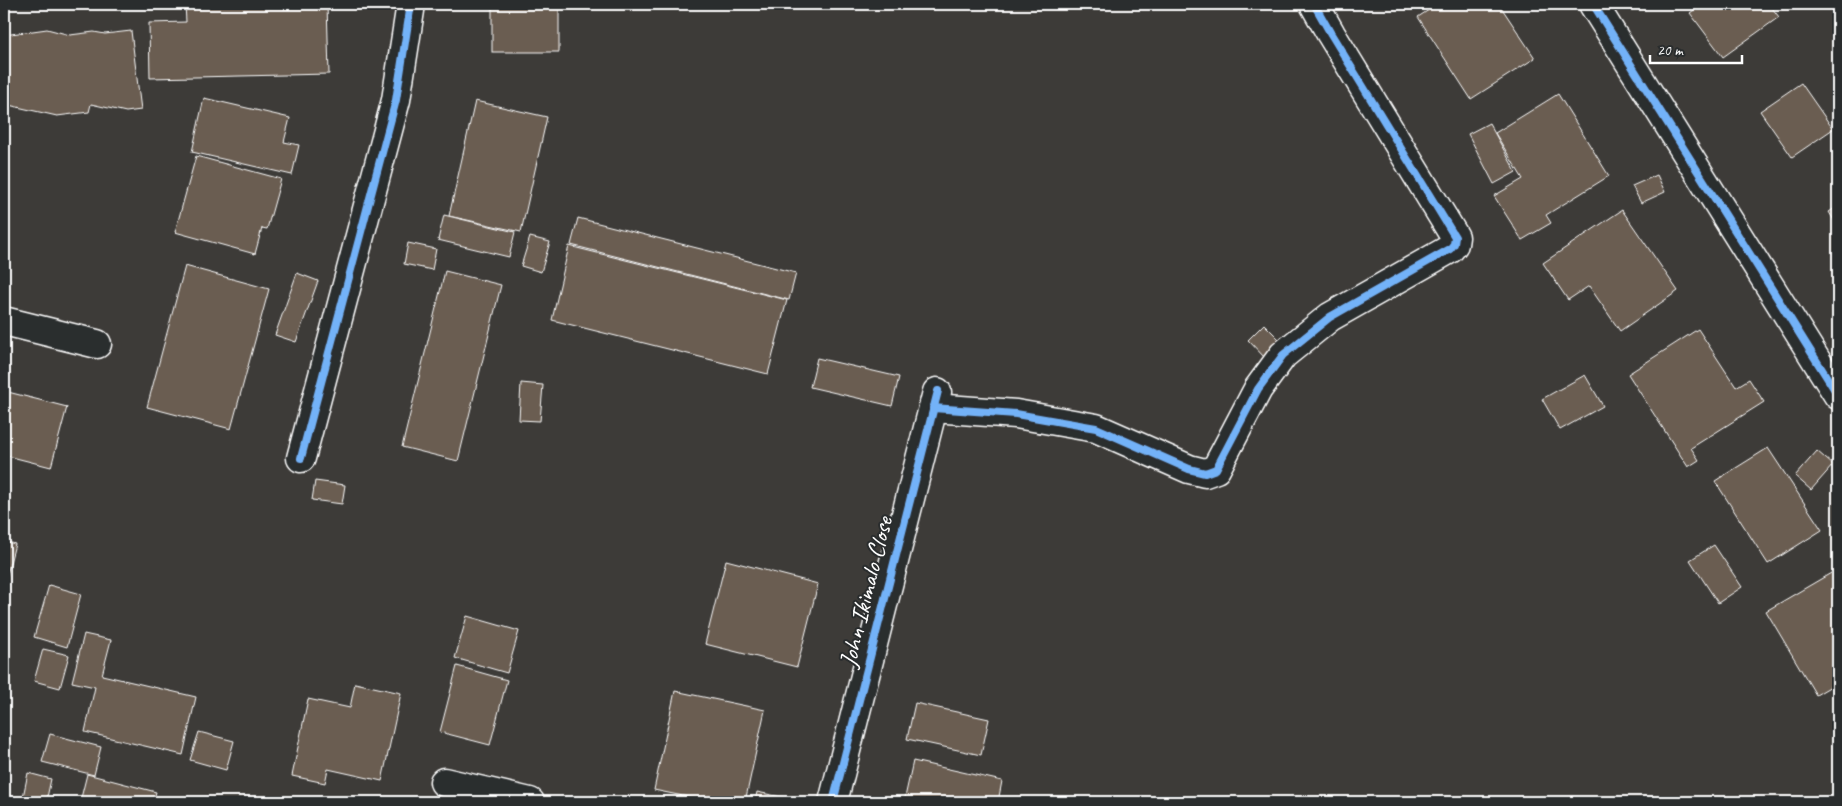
<svg xmlns="http://www.w3.org/2000/svg" width="1842" height="806" font-family="Caveat,sans-serif">
  <rect width="100%" height="100%" fill="#3d3b38"/>
  <filter id="ink" filterUnits="userSpaceOnUse"><feTurbulence type="fractalNoise" baseFrequency=".02" numOctaves="2"/><feDisplacementMap in="SourceGraphic" scale="10" xChannelSelector="R" yChannelSelector="G"/><feConvolveMatrix kernelMatrix="1 2 1 2 8 2 1 2 1" color-interpolation-filters="sRGB"/></filter>
  <g filter="url(#ink)">
    <g fill="#6a5d51" stroke="#fff">
      <path d="M185,4H327L329,74L150,78L149,23L186,22Z"/>
      <rect x="492" y="4" width="67" height="48"/>
      <path d="M1438,4H1499L1535,58L1471,99L1418,17Z"/>
      <path d="M1702,4H1769L1779,17L1723,57L1690,13Z"/>
      <path d="M47,29L70,35L94,32L105,34L131,31L141,110L126,112L91,104L89,112L57,116L4,104V35Z"/>
      <path d="M1801,83L1833,129L1792,157L1760,111Z"/>
      <path d="M1558,94L1609,176L1546,215L1551,223L1522,240L1494,196L1523,179L1495,133Z"/>
      <path d="M204,98L290,118L284,142L299,145L292,175L192,152Z"/>
      <path d="M475,101L547,117L521,232L449,216Z"/>
      <path d="M1489,123L1516,172L1494,184L1468,134Z"/>
      <path d="M196,156L281,179L267,229L262,228L255,254L175,232Z"/>
      <path d="M1657,175L1665,192L1641,203L1632,186Z"/>
      <path d="M1838,206V227L1829,212Z"/>
      <path d="M1622,210L1678,291L1620,331L1589,286L1568,300L1543,263Z"/>
      <path d="M444,215L515,232L509,257L438,240Z"/>
      <path d="M578,218L796,273L789,300L571,245Z"/>
      <path d="M530,237L550,242L541,272L521,266Z"/>
      <path d="M408,243L436,249L432,270L404,264Z"/>
      <path d="M569,246L787,300L768,374L552,320Z"/>
      <path d="M185,266L269,289L231,429L147,407Z"/>
      <path d="M445,271L501,285L458,461L402,447Z"/>
      <path d="M297,273L318,281L296,342L275,335Z"/>
      <path d="M1264,324L1282,342L1266,359L1248,340Z"/>
      <path d="M1698,329L1736,387L1749,379L1764,402L1691,448L1699,460L1688,467L1628,374Z"/>
      <path d="M817,358L899,377L892,406L810,387Z"/>
      <path d="M1585,375L1603,406L1560,430L1542,399Z"/>
      <path d="M521,383L543,385L540,421L519,420Z"/>
      <path d="M4,391L67,407L51,467L4,455Z"/>
      <path d="M1768,448L1822,530L1768,564L1715,481Z"/>
      <path d="M1817,451L1833,465L1811,490L1795,476Z"/>
      <path d="M315,481L345,485L342,504L312,500Z"/>
      <path d="M4,541L15,544L4,586Z"/>
      <path d="M1714,545L1742,587L1718,603L1690,560Z"/>
      <path d="M726,560L818,584L797,667L705,644Z"/>
      <path d="M1838,569V682L1816,695L1766,611Z"/>
      <path d="M49,585L81,594L67,647L34,637Z"/>
      <path d="M467,616L519,631L507,673L455,658Z"/>
      <path d="M84,634L111,640L102,675L196,697L183,755L85,732L95,687L72,682Z"/>
      <path d="M43,649L69,655L60,688L34,681Z"/>
      <path d="M457,666L507,680L490,745L440,732Z"/>
      <path d="M355,683L401,693L382,781L328,769L325,783L292,776L308,699L350,708Z"/>
      <path d="M675,691L765,710L745,802H712L654,790Z"/>
      <path d="M915,703L989,719L981,755L907,739Z"/>
      <path d="M199,732L234,741L226,770L190,760Z"/>
      <path d="M50,734L101,747L94,775L42,762Z"/>
      <path d="M913,761L1002,781L998,802H904Z"/>
      <path d="M28,773L51,779L46,802H22Z"/>
      <path d="M87,774L156,792L153,802H80Z"/>
      <path d="M757,792L786,798L785,802H755Z"/>
    </g>
    <g fill="none" stroke-linecap="round" stroke-linejoin="round">
      <g stroke="#fff" stroke-width="31">
        <g id="street">
          <path d="M1593,4L1838,395"/>
          <path d="M4,321L97,344"/>
          <path d="M933,408L1016,414L1096,428L1189,469L1205,473L1216,469L1258,389L1283,355L1330,317L1450,249L1454,244L1455,237L1331,34L1314,4"/>
          <path d="M301,458L396,100L411,4"/>
          <path d="M444,782L530,802"/>
          <path d="M833,802L937,392"/>
        </g>
      </g>
      <use href="#street" stroke="#2a2d2e" stroke-width="28"/>
      <g stroke="#2a2d2e" stroke-width="11">
        <g id="cycleway">
          <path d="M1593,4L1838,395"/>
          <path d="M933,408L1016,414L1096,428L1189,469L1205,473L1216,469L1258,389L1283,355L1330,317L1450,249L1454,244L1455,237L1331,34L1314,4"/>
          <path d="M301,458L396,100L411,4"/>
          <path d="M833,802L938,391"/>
        </g>
      </g>
      <use href="#cycleway" stroke="#73b2f8" stroke-width="8"/>
    </g>
  </g>
  <g text-anchor="middle" dominant-baseline="central" stroke-width="4" stroke-linejoin="round" paint-order="stroke">
    <g font-size="25" fill="#fff" stroke="#2a2d2e">
      <text transform="translate(866 592) rotate(-76)">John Ikimalo Close</text>
    </g>
  </g>
  <rect width="1842" height="806" fill="none" stroke="#2a2d2e" stroke-width="20"/>
  <rect x="10" y="10" width="1822" height="786" fill="none" stroke="#fff" stroke-width="2" filter="url(#ink)"/>
  <path d="M1650 55v8h92v-8" fill="none" stroke="#ffffff" stroke-width="2.5"/>
  <text x="1657" y="55" font-size="15" fill="#ffffff" stroke="#2a2d2e" stroke-width="4" paint-order="stroke">20 m</text>
</svg>
